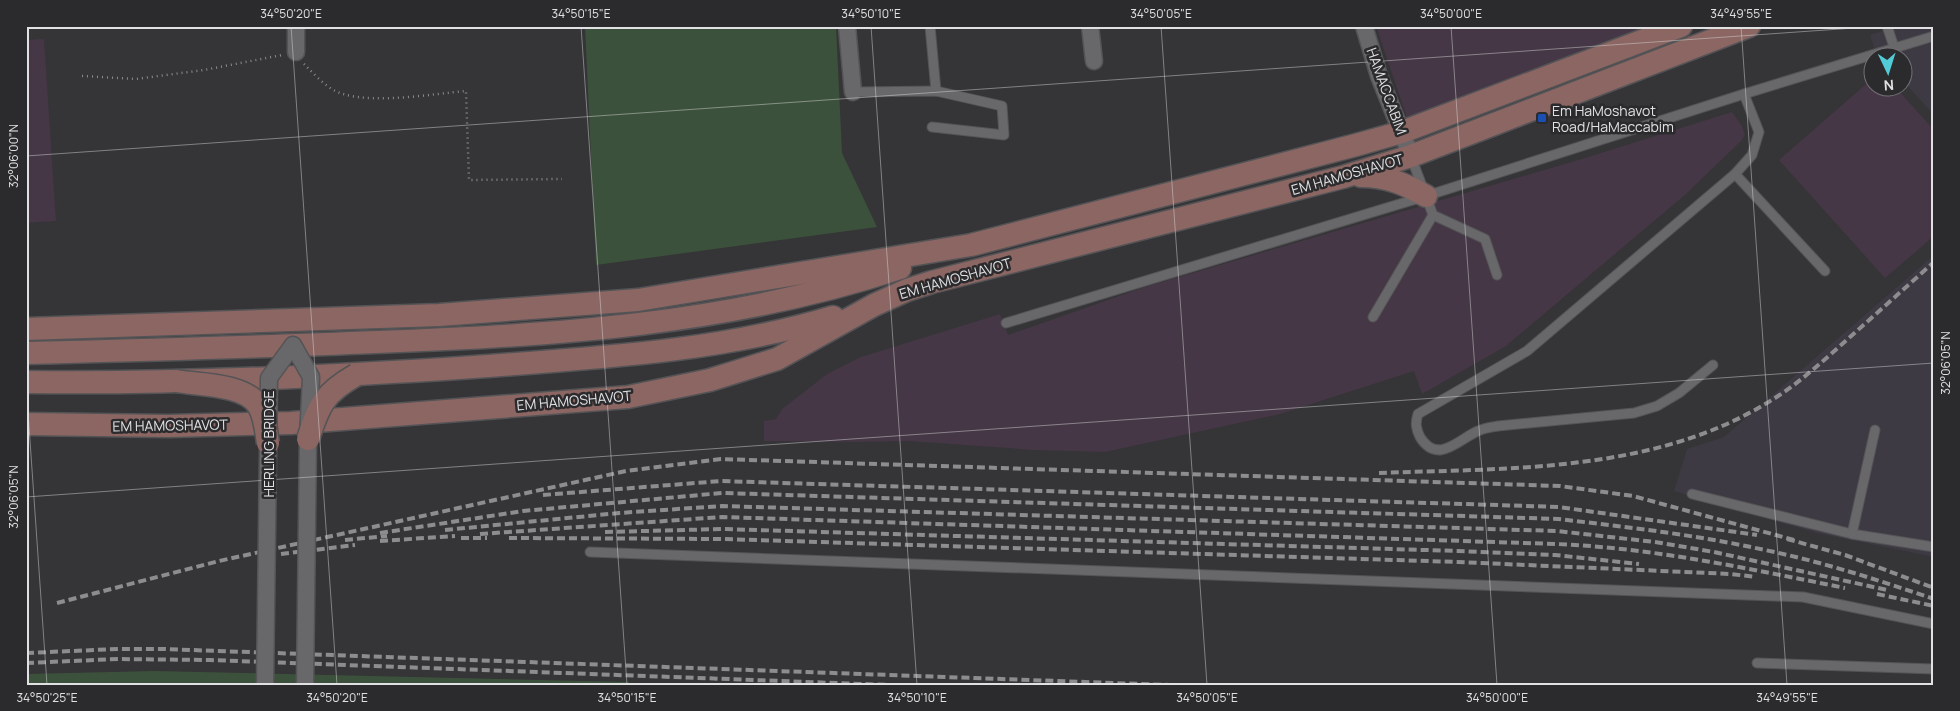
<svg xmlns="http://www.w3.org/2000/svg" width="1960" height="711" font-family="Manrope,sans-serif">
  <rect width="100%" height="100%" fill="#353437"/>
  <g fill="#3d3a43">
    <path d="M1896,26H1934V115L1903,81L1902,58L1882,57L1875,50L1870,35Z"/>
    <path d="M1934,255V557L1817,533L1674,491L1687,449L1724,437Z"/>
  </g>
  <g fill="#453745">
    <path d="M1376,26H1654L1408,121Z"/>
    <path d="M44,39L56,221L26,223V40Z"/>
    <path d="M1872,79V88H1896L1934,130V236L1885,278L1779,160Z"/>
    <path d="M1732,112L1742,126L1745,135L1741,141L1686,194L1506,346L1422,394L1414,371L1280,414L1105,452L1034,450L909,441L858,442L764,441V421L776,419L782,409L827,374L861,357L1000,314L1008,335L1145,287L1585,158Z"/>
  </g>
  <g fill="#3c513b">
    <path d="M585,26H836L842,153L877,227L596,265Z"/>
    <path d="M154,671L629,682V685H26V674Z"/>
  </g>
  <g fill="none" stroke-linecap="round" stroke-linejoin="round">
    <g stroke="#545356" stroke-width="11">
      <g id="service">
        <path d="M930,26L936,91"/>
        <path d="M1887,26L1894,47"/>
        <path d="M853,92L936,91L1002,106L1004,135L932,127"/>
        <path d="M1744,94L1759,132L1752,155L1735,174L1825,271"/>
        <path d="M1411,157L1433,215L1485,239L1497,275"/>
        <path d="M1373,317L1433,215"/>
        <path d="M1006,323L1426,196L1744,94L1934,36"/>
        <path d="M1713,365L1679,393L1657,406L1634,413L1498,426C1492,427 1484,428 1478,431C1460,438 1438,466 1420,437C1416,429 1415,423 1418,414L1527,351L1735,174"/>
        <path d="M1692,494L1852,534L1934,547"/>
        <path d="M1852,534L1875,430"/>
        <path d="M590,552L1803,597L1934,624"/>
        <path d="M1757,663L1934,669"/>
      </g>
    </g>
    <g stroke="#545356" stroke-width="19">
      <g id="minor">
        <path d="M847,26L853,92"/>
        <path d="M1090,26L1094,61"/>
        <path d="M1364,26L1379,76L1411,156"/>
        <path d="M296,52V26"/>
      </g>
    </g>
    <g stroke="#545356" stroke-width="25">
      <g id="secondary">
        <path d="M1361,176C1387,176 1405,184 1426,196"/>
        <path d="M26,329L439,315L638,300L971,245L1356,145L1402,132L1681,26"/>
        <path d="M26,353C143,350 259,347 376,342C553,336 731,324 900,268"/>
        <path d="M26,382C176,384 325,377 474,367C595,358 717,352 833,317"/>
        <path d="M26,424L169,426L291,423L628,397L710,380L777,359L874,305L907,290L932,282L1343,177L1411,156L1749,26"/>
      </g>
    </g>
    <g stroke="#8b8a8d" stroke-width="2.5" stroke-dasharray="1 4" stroke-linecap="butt">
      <path d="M304,64C315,75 328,90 343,94C377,104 431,94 466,91L469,180L562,179"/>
      <path d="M82,76L136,79L204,70L282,55"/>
    </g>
    <use href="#service" stroke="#68676a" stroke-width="9"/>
    <use href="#minor" stroke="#68676a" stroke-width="16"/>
    <use href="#secondary" stroke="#8b6662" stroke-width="22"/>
    <g stroke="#8d8d8f" stroke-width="4" stroke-dasharray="8 4" stroke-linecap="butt">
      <path d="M1379,473C1513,468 1658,473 1775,398C1802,381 1825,359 1849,338C1877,313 1905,288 1934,262"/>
      <path d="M543,495L721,481L1559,507L1757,535"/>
      <path d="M445,530L619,513L722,506L1557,531L1655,542L1714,552L1887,590"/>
      <path d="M605,532L723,529L1458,551L1555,555L1639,564"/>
      <path d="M380,533L523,511L722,493L1558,519C1627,527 1697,535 1765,550C1823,562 1878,580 1934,599"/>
      <path d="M480,534L722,517L1556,544C1654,548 1750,569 1845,588"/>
      <path d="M461,538H487"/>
      <path d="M509,538L723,539L1458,562L1731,574L1756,577"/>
      <path d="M1787,539L1845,555L1934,588"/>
      <path d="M345,540L387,536"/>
      <path d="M380,541L455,536"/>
      <path d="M281,554L355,545"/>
      <path d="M1877,594L1934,606"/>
      <path d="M57,603L219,561L626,471L721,459L1560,486L1633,496L1794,540"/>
      <path d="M26,653L118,649H163L1169,685"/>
      <path d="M26,663L118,659L210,660L890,685"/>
    </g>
    <g stroke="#545356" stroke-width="19" stroke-linecap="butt">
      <path id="minor-bridge" d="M265,685L269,378L293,345L311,377L308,439L305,685"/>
    </g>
    <g stroke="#545356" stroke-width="25" stroke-linecap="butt">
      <g id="secondary-bridge">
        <path d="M176,381C199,385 244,384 258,405C265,415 266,431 268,443"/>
        <path d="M308,439C319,405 324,393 356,375"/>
      </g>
    </g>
    <use href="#minor-bridge" stroke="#68676a" stroke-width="16"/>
    <use href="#secondary-bridge" stroke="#8b6662" stroke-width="22"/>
  </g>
  <path fill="none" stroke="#e1e1e3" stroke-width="1" stroke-opacity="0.45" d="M291,26L337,685M581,26L627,685M871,26L917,685M1161,26L1207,685M1451,26L1497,685M1741,26L1787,685M26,156L1883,26M26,383L47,685M26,497L1934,363"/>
  <rect fill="#1a4fb4" stroke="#2b2a2d" stroke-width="2" x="1537" y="113" width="10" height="10" rx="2.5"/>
  <g text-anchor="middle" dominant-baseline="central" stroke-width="5" stroke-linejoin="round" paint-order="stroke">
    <g font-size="14" fill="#e1e1e3" stroke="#2b2a2d">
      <text transform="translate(1387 91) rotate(70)">HAMACCABIM</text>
      <text transform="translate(1347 174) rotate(-16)">EM HAMOSHAVOT</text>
      <text transform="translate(955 278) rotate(-16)">EM HAMOSHAVOT</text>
      <text transform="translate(574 400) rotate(-5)">EM HAMOSHAVOT</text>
      <text transform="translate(170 425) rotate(-1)">EM HAMOSHAVOT</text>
      <text transform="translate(268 444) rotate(-90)">HERLING BRIDGE</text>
    </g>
    <g font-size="14" fill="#e1e1e3" stroke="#2b2a2d" text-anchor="start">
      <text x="1552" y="110">Em HaMoshavot<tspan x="1552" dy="16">Road/HaMaccabim</tspan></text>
    </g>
  </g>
  <rect width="1960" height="711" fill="none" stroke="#2b2a2d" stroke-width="55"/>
  <g transform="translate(1888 72) rotate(176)"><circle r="24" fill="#2b2a2d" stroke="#747376"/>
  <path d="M0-4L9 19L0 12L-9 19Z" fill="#52cbd7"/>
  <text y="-8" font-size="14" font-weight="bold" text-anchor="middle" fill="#e1e1e3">N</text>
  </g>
  <rect x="28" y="28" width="1904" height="656" fill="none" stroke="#e1e1e3" stroke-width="2"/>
  <g font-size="12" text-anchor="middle" fill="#e1e1e3">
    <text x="291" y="18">34°50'20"E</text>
    <text x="581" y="18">34°50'15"E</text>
    <text x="871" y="18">34°50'10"E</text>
    <text x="1161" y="18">34°50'05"E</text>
    <text x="1451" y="18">34°50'00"E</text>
    <text x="1741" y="18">34°49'55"E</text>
    <text transform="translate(14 156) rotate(-90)" y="4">32°06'00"N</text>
    <text transform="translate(1946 363) rotate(-90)" y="4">32°06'05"N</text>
    <text transform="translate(14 497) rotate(-90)" y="4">32°06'05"N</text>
    <text x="47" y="702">34°50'25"E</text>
    <text x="337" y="702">34°50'20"E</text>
    <text x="627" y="702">34°50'15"E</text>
    <text x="917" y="702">34°50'10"E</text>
    <text x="1207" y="702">34°50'05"E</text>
    <text x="1497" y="702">34°50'00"E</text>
    <text x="1787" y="702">34°49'55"E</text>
  </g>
</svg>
